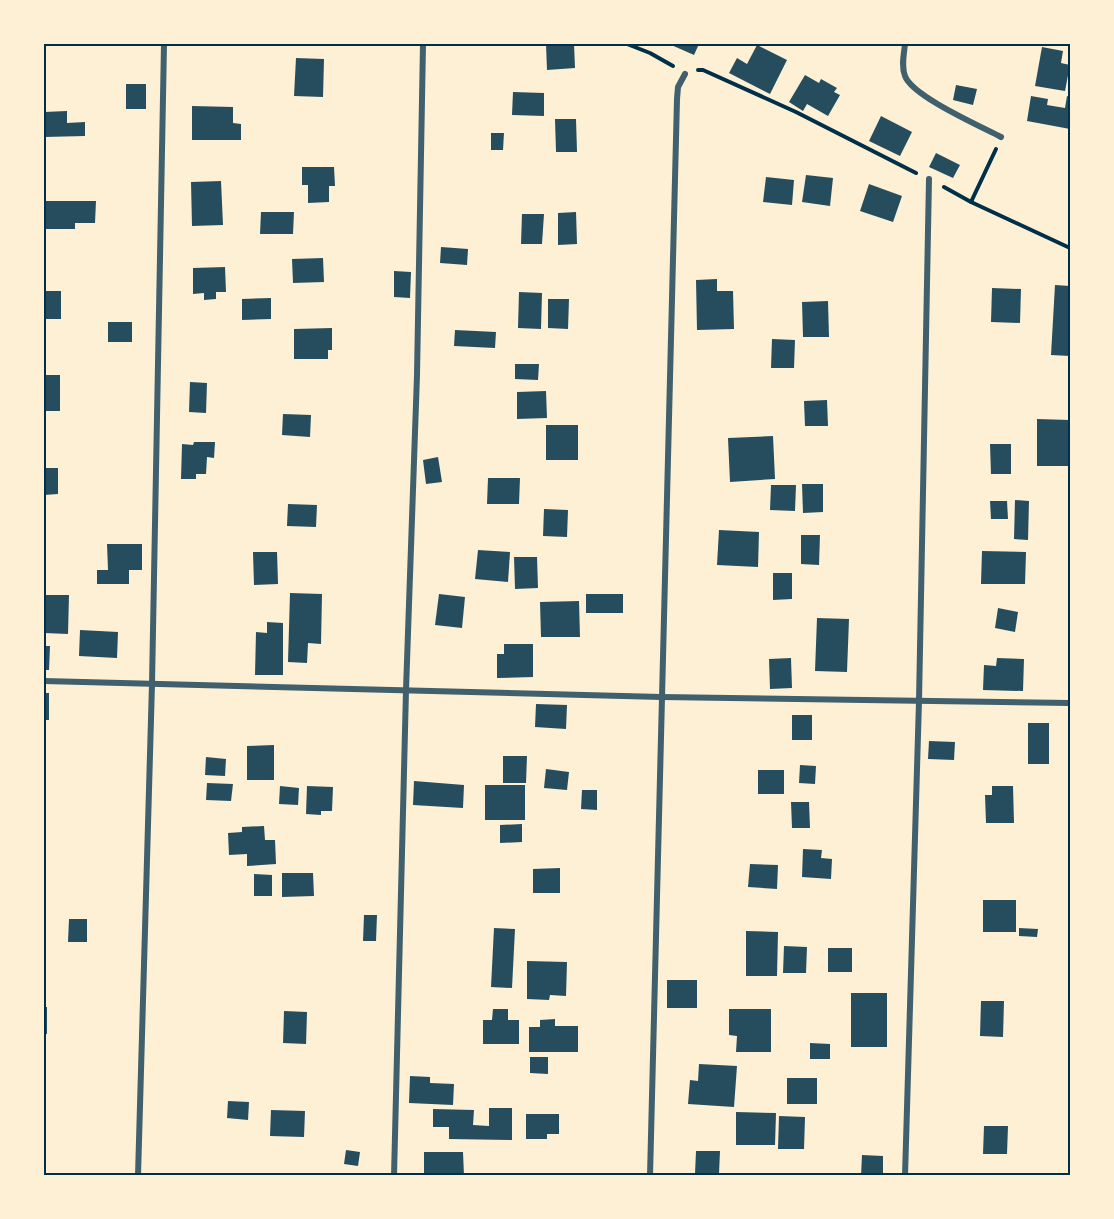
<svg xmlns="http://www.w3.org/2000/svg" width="1114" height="1219" font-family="'IBM Plex Sans',sans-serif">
  <rect width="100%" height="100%" fill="#fdf0d5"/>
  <g fill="#264d5e">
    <path d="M546,44H574L575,68L547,70Z"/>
    <path d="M669,44H699L694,55Z"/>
    <path d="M757,45L787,60L770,94L729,73L737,58L747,64Z"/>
    <path d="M1042,47L1063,51L1061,63L1070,65L1065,91L1035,86Z"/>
    <path d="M296,58L324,59L323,97L294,96Z"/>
    <path d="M805,75L819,83L821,79L837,88L834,92L840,95L828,116L807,104L803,111L789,102Z"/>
    <rect x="126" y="84" width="20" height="25"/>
    <path d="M956,85L977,89L973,105L953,100Z"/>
    <path d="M513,92L544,93V116L512,115Z"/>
    <path d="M1031,96L1048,99L1047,105L1065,108L1067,96L1070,97V129L1027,121Z"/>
    <path d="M192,106L233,107V123L241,124V140H192Z"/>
    <path d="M67,111V123L85,122V136L44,137V112Z"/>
    <path d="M881,116L912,132L900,156L869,141Z"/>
    <path d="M555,119H576L577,152H556Z"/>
    <path d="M491,133H504L503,150H491Z"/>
    <path d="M936,153L960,165L953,178L929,167Z"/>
    <path d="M302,167H334L335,186H329V202L308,203V185H302Z"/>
    <path d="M806,175L833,178L830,206L802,202Z"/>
    <path d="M766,177L794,180L792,205L763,202Z"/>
    <path d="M221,181L223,225L192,226L191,182Z"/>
    <path d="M869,184L902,196L893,222L860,211Z"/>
    <path d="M44,201H96L95,223H75V229H44Z"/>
    <path d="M261,212H294L293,234H260Z"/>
    <path d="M576,212L577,244L558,245V213Z"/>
    <path d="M522,214H544L542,244H521Z"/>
    <path d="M441,247L468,249L467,265L440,263Z"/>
    <path d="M323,258L324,282L293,283L292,259Z"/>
    <path d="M225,267L226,292H216V299L204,300V293L193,294V268Z"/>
    <path d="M394,271L411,272L410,298L394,297Z"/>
    <path d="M717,279V291H733L734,329L697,330L696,280Z"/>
    <path d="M1055,285L1070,286V356L1051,355Z"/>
    <path d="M992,288L1021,289L1020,323L991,322Z"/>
    <rect x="44" y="291" width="17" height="28"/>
    <path d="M519,292L542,293L541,329L518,328Z"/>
    <path d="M271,298V319L242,320V299Z"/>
    <path d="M548,299H569L568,329L548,328Z"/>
    <path d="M828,301L829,337H803L802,302Z"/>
    <rect x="108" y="322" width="24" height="20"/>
    <path d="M332,328V350H328V359H294V329Z"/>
    <path d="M455,330L496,332L495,348L454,346Z"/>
    <path d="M772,339L795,340L794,368H771Z"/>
    <path d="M515,364H539L538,380L515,379Z"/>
    <rect x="44" y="375" width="16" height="36"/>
    <path d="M190,382L207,383L206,413L189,412Z"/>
    <path d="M546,391L547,418L517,419V392Z"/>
    <path d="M827,400L828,426H805L804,401Z"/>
    <path d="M283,414L311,415L310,437L282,435Z"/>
    <path d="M1037,419L1070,420V466H1037Z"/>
    <rect x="546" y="425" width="32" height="35"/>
    <path d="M773,436L775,479L730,482L728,438Z"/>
    <path d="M194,442H215L214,458L207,457L206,474H196V479H181L182,444L193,445Z"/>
    <path d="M990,444H1011V474H991Z"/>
    <path d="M438,457L442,482L426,484L423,460Z"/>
    <path d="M44,468H58V494L44,495Z"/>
    <path d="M488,478H520L519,504H487Z"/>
    <path d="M802,484H823V512L803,513Z"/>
    <path d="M771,485H796L795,511L770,510Z"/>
    <path d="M1015,500L1029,501L1028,540L1014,539Z"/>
    <path d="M990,501H1007L1008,519H991Z"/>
    <path d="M288,504L317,505L316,527L287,526Z"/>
    <path d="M544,509L568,510L567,537L543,536Z"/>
    <path d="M719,530L759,532L758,567L717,565Z"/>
    <path d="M801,535H820L819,565L801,564Z"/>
    <path d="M107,544H142V570H129V584H97V570H108Z"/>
    <path d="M478,550L510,552L508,582L475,579Z"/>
    <path d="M982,551L1026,552L1025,584H981Z"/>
    <path d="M253,552H277L278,584L254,585Z"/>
    <path d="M514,557H537L538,588L515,589Z"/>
    <path d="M773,573H792V599L773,600Z"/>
    <path d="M290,593L322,594L321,644L308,643L307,663L288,662Z"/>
    <path d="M439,594L465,597L462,628L435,625Z"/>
    <rect x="586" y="594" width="37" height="19"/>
    <path d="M44,595H69L68,634L44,633Z"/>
    <path d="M579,601L580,637H541L540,602Z"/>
    <path d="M998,608L1018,612L1015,632L995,628Z"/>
    <path d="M817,618L849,619L847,672L815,671Z"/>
    <path d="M267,622L283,623V675H255L256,632L267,633Z"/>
    <path d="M80,630L118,632L117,658L79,656Z"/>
    <path d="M504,644H533V677L497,678V654H504Z"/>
    <path d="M44,646H50L49,670H44Z"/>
    <path d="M791,658L792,688L770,689L769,659Z"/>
    <path d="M997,658L1024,659L1023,691L983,690L984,665L996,666Z"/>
    <rect x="44" y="693" width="5" height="27"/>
    <path d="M536,704L567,705L566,729L535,727Z"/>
    <rect x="792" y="715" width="20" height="25"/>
    <rect x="1028" y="723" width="21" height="41"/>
    <path d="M929,741L955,742L954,760L928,759Z"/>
    <path d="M274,745V780H247V746Z"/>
    <path d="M503,756H527L526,783H503Z"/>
    <path d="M206,757L226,759L225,776L205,775Z"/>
    <path d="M800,765L816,766L815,784L799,783Z"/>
    <path d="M546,769L569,772L567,790L544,788Z"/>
    <rect x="758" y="770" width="26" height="24"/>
    <path d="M414,781L464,785L463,808L413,805Z"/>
    <path d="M207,783L233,784L231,801L206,800Z"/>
    <rect x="485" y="785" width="40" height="35"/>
    <path d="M280,786L299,788L298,805L279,804Z"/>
    <path d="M307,786L333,787L332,811H321V815L306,814Z"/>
    <path d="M992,786H1013L1014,823H986L985,795H992Z"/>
    <path d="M582,790H597V810L581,809Z"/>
    <path d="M791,802H809L810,828H792Z"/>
    <path d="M522,824V842L500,843V825Z"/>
    <path d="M264,826L265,840H275L276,864L247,866V854L229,855L228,833L242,832V827Z"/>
    <path d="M803,849L822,850L821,858L832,859L831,879L802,877Z"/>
    <path d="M750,864L778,865L777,889L748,887Z"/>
    <path d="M560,868V893H533V869Z"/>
    <path d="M282,873H313L314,896L282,897Z"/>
    <path d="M254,874L272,875V896H254Z"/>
    <rect x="983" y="900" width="33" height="32"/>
    <path d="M364,915H377L376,941H363Z"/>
    <path d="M69,919H87V942H68Z"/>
    <path d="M494,928L515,929L512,988L491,987Z"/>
    <path d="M1019,928L1038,929L1037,937L1019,936Z"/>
    <path d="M746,931L778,932L777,976H746Z"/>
    <path d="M784,946L807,947L806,973H783Z"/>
    <rect x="828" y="948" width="24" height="24"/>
    <path d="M527,961L567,962L566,996L550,995L549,1000L527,999Z"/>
    <rect x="667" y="980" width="30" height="28"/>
    <rect x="851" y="993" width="36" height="54"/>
    <path d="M981,1001H1004L1003,1037L980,1036Z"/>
    <rect x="44" y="1007" width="3" height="27"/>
    <path d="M493,1009H508V1020H519V1044H483V1020H492Z"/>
    <path d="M729,1009H771V1052H736L737,1036L729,1035Z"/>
    <path d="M284,1011L307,1012L306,1044L283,1043Z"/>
    <path d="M555,1019V1026H578V1052H529V1027H540V1020Z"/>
    <path d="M810,1043L830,1044V1059H810Z"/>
    <path d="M530,1057H548V1074L530,1073Z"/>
    <path d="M699,1064L737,1066L734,1107L688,1104L690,1080L698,1081Z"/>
    <path d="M410,1076L430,1077V1083L454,1084L453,1105L409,1103Z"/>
    <rect x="787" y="1078" width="30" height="26"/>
    <path d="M228,1101L249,1102L248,1120L227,1118Z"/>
    <path d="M489,1108H512V1140L449,1139V1127H433V1109L474,1110L473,1125L489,1126Z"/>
    <path d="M271,1110L305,1111L304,1137L270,1136Z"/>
    <path d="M736,1112L776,1113L775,1145H736Z"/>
    <path d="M526,1114H559V1134H547V1139H526Z"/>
    <path d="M779,1116L805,1117L804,1149H778Z"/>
    <path d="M984,1126H1008L1007,1154H983Z"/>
    <path d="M346,1150L360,1152L358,1166L344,1164Z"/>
    <path d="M696,1151H720L719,1174H695Z"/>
    <path d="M424,1152H463L464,1176H424Z"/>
    <path d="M862,1155L883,1156V1176H861Z"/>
  </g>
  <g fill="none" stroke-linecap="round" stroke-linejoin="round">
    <g stroke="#003049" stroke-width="4">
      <path d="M627,44L650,53L673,66"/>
      <path d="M698,70H703L796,112L916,173"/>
      <path d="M944,187L971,202L1070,248"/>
      <path d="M971,202L996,149"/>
    </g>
    <g stroke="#3f606c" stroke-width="6">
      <path d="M905,44C904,54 901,66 905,76C912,96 980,126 1001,137"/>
      <path d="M44,681L661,697L1070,703"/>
      <path d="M138,1176L152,684L164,44"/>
      <path d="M394,1176L406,690L417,375L423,44"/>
      <path d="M650,1176L677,99L678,87L685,74"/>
      <path d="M905,1176L919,701L929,179"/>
    </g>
  </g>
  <rect width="1114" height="1219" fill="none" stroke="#fdf0d5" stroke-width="90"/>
  <rect x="45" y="45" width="1024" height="1129" fill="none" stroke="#003049" stroke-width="2"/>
</svg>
